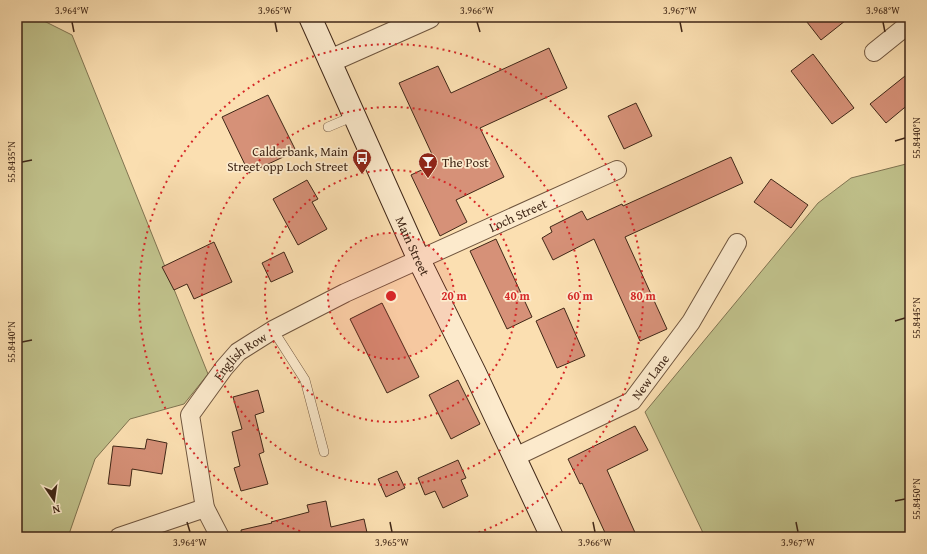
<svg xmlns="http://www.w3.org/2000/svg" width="927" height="554" font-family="'Gentium Book Plus',serif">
  <rect width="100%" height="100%" fill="#fbdfb1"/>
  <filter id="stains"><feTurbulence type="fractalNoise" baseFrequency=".005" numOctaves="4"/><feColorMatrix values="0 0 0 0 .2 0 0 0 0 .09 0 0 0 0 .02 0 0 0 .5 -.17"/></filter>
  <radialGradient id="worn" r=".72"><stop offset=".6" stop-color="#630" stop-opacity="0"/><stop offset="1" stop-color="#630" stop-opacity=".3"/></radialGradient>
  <g fill="#c0c18b" stroke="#807451">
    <path d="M17,17H36L72,35L208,374L184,404L130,419L95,459L68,537H17Z"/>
    <path d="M910,163V537H705L645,412L818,203L851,178Z"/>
  </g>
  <g fill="#d69178" stroke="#402717">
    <path d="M803,17H850L821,40Z"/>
    <path d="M549,48L567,88L480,128L504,177L456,200L467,222L440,236L411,175L436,163L399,83L438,66L451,93Z"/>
    <path d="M813,54L854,108L832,124L791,71Z"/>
    <path d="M910,72V103L886,123L870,104Z"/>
    <path d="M268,95L296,151L249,173L222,117Z"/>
    <path d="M636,103L652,136L624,149L608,116Z"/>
    <path d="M731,157L743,183L625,237L667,329L640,341L594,239L553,260L542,238L552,232L550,227L582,211L587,220L622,204L623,206Z"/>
    <path d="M771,179L808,205L791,228L754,202Z"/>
    <path d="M307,180L318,199L312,202L327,229L298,245L273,199Z"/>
    <path d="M496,239L532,317L507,329L470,251Z"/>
    <path d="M214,242L232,282L194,299L187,284L174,290L162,267Z"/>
    <path d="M284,252L293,272L271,282L262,263Z"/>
    <path d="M382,303L419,377L387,393L350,319Z"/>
    <path d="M564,308L585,356L557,368L536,321Z"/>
    <path d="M458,380L480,424L451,439L429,395Z"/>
    <path d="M258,390L264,412L255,415L264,452L259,454L268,484L241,491L234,468L240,466L232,432L242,429L233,397Z"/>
    <path d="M635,426L648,450L607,470L637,537H607L582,483L580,484L568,459Z"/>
    <path d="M147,439L167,443L162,474L132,469L130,486L108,484L113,446L145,449Z"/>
    <path d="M458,460L466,478L461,480L468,496L443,508L435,491L425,495L418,478Z"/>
    <path d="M397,471L405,488L386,497L378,479Z"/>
    <path d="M326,501L331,527L364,519L368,537H242L241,530L272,523L271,522L309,512L307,505Z"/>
  </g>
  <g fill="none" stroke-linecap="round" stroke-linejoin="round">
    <g stroke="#6f553e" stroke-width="10">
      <g id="service">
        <path d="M328,127L354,116"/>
        <path d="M273,330L305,380L324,452"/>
      </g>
    </g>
    <g stroke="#6f553e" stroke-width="20">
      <g id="minor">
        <path d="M874,52L910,23"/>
        <path id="s1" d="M515,457L632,401L691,322L737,243"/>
        <path d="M119,537L205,508"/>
        <path id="s2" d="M220,537L205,508L190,415L224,368L238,352L273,330L345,293L617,170"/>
      </g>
    </g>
    <g stroke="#6f553e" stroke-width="24">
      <path id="tertiary" d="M330,61L429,17"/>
    </g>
    <g stroke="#402717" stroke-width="24">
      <g id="secondary">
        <path id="s3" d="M310,17L419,260L475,373L552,537"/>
      </g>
    </g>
    <use href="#service" stroke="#fceacc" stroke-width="9"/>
    <use href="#minor" stroke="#fceacc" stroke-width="18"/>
    <use href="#tertiary" stroke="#fceacc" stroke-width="22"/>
    <use href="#secondary" stroke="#fceacc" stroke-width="22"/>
  </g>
  <path fill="none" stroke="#402717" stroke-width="1.5" d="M72,22L74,32M275,22L277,32M477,22L480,32M680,22L682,32M883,22L885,32M895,141L905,138M22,162L32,160M895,321L905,318M22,342L32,340M895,501L905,499M187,522L190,532M390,522L392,532M593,522L595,532M796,522L798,532"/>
  <circle cx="391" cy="296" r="63" fill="#d62828" fill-opacity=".12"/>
  <g fill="none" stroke="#d62828" stroke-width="2" stroke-dasharray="2 4">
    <circle cx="391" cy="296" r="63"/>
    <circle cx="391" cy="296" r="126"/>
    <circle cx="391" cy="296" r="189"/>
    <path d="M317 537A252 252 0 1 1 465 537"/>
  </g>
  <defs>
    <g id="bus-pin" transform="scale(1)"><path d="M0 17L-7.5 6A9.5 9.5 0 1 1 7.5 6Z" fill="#8f2418" stroke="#fceacc"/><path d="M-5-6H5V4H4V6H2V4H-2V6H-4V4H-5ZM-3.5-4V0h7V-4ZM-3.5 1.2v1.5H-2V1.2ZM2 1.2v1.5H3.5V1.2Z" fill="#fff"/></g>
    <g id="bar-pin" transform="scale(1)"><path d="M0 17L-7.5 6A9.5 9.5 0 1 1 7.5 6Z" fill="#8f2418" stroke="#fceacc"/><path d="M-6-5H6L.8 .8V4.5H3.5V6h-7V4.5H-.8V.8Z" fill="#fff"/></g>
  </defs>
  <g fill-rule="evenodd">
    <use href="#bus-pin" x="362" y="158"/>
    <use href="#bar-pin" x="428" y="162"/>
  </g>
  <g text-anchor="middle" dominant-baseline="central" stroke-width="3.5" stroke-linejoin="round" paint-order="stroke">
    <g font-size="13" fill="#402717" stroke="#fceacc" text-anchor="end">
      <text x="348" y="151">Calderbank, Main<tspan x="348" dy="15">Street opp Loch Street</tspan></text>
      <text x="442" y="162" text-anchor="start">The Post</text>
    </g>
    <g font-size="13" fill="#402717" stroke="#fceacc">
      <text stroke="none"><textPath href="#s2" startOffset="518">Loch Street</textPath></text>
      <text stroke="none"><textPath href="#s3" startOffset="251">Main Street</textPath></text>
      <text stroke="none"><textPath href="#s2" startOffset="205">English Row</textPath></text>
      <text stroke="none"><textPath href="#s1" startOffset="160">New Lane</textPath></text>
    </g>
  </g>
  <circle cx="391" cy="296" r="6" fill="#d62828" stroke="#fceacc" stroke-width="2"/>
  <g font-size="12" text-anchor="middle" font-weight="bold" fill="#d62828" stroke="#fceacc" stroke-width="3.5" stroke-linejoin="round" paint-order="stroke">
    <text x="454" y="300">20 m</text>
    <text x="517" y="300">40 m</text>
    <text x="580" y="300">60 m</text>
    <text x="643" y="300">80 m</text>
  </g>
  <rect width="927" height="554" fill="none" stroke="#fbdfb1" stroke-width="44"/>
  <g transform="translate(54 500) rotate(167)" stroke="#fceacc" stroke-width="3" paint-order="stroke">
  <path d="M0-3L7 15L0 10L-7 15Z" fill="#402717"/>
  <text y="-6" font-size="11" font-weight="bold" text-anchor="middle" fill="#402717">N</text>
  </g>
  <rect x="22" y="22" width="883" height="510" fill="none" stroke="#402717" stroke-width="1.5"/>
  <g font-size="10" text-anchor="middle" fill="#402717">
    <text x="72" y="14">3.964°W</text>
    <text x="275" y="14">3.965°W</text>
    <text x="477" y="14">3.966°W</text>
    <text x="680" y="14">3.967°W</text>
    <text x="883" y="14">3.968°W</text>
    <text transform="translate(916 138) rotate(-90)" y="4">55.8440°N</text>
    <text transform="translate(11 162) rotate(-90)" y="4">55.8435°N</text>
    <text transform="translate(916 318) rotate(-90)" y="4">55.8445°N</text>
    <text transform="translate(11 342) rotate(-90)" y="4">55.8440°N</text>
    <text transform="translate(916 499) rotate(-90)" y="4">55.8450°N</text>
    <text x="190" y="546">3.964°W</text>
    <text x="392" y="546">3.965°W</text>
    <text x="595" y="546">3.966°W</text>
    <text x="798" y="546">3.967°W</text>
  </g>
  <rect width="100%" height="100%" filter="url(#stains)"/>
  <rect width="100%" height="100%" fill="url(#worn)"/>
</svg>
